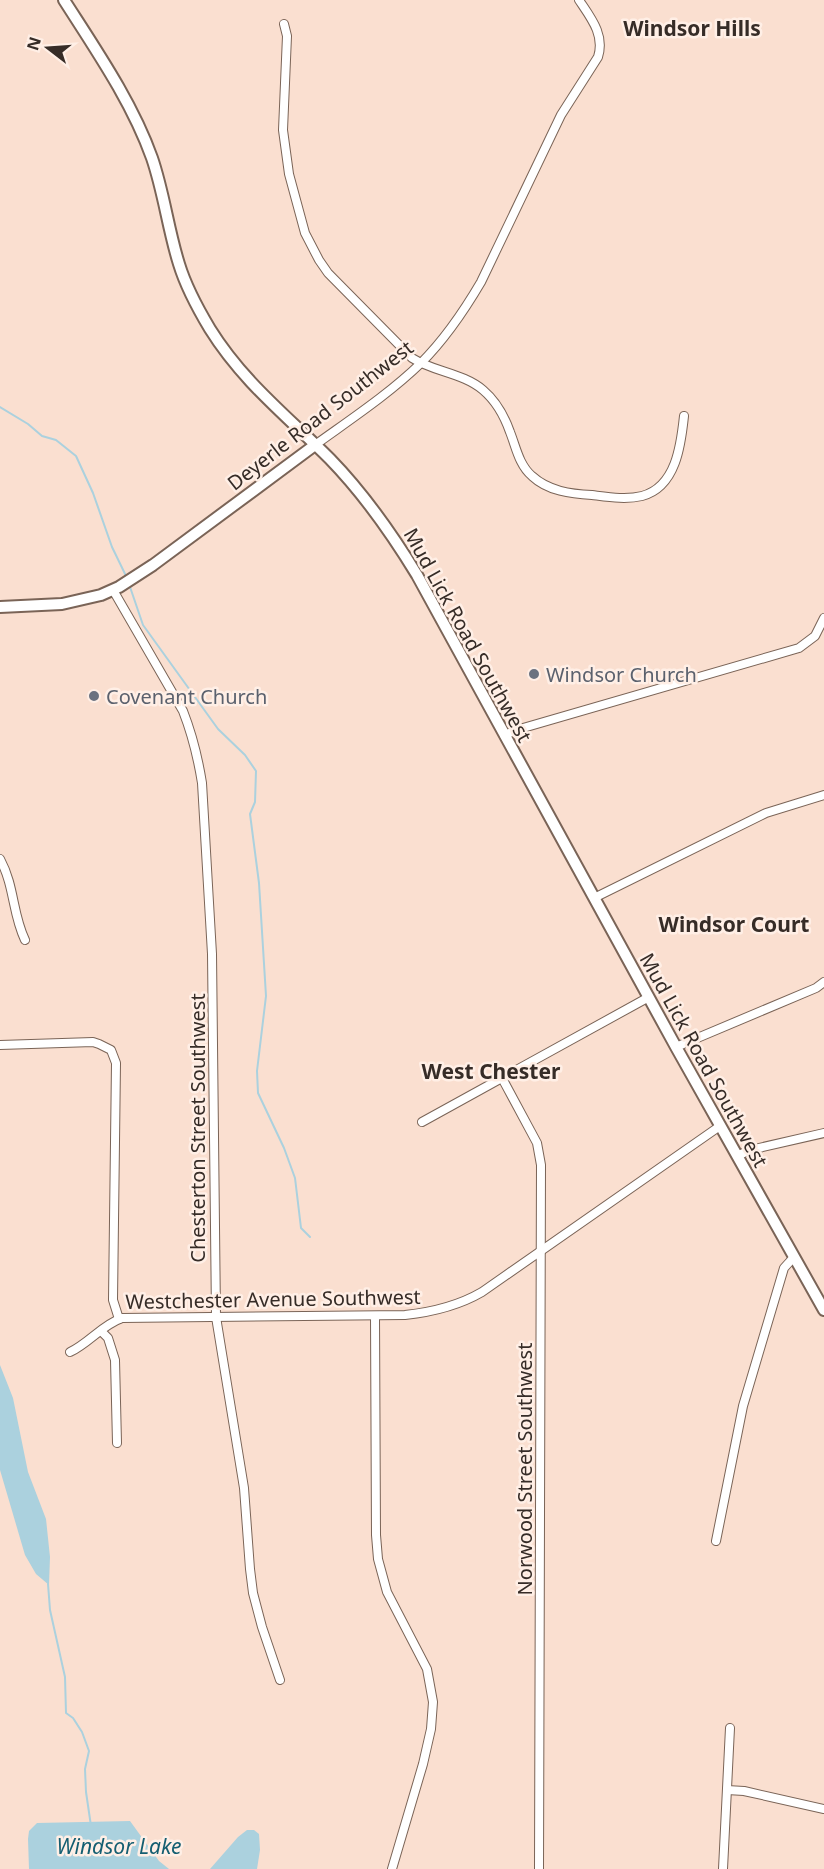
<svg xmlns="http://www.w3.org/2000/svg" width="824" height="1869" font-family="'Noto Sans',sans-serif">
  <rect width="100%" height="100%" fill="#fadfd0"/>
  <g fill="#abd1de">
    <path d="M0,1365L13,1398L28,1472L46,1519L50,1557L49,1585L36,1574L25,1555L0,1470Z"/>
    <path d="M130,1821L159,1861L169,1869H29L28,1839L29,1831L37,1823Z"/>
    <path d="M247,1830H254L259,1834L260,1850L257,1869H210L238,1837Z"/>
  </g>
  <g fill="none" stroke-linecap="round" stroke-linejoin="round">
    <g stroke="#abd1de" stroke-width="2">
      <path d="M0,407L28,424L42,436L56,440L76,456L93,493L112,547L127,578"/>
      <path d="M129,584L143,625L218,729L245,755L256,771L255,802L250,814L259,883L266,996L257,1071L258,1093L284,1148L295,1178L301,1228L310,1237"/>
      <path d="M48,1584L50,1610L65,1677L66,1713L73,1718L82,1732L89,1751L85,1769L86,1792L91,1826"/>
    </g>
    <g stroke="#7a6457" stroke-width="10">
      <g id="street">
        <path d="M284,24L287,36L283,130L289,174L305,233L319,260L328,273L412,358C434,372 463,373 483,390C496,401 504,415 510,432C516,447 519,465 532,476C548,491 571,494 592,495C608,497 626,500 642,496C676,487 681,445 684,416"/>
        <path d="M315,445C351,419 389,394 421,363C445,339 464,311 481,282L561,115L598,57C605,35 591,18 579,0"/>
        <path d="M113,590L183,711C192,734 198,758 202,783L212,954L216,1317L244,1488L250,1569L253,1593L262,1627L280,1680"/>
        <path d="M504,735L523,728L799,648L815,636L824,618"/>
        <path d="M0,859C15,887 12,913 25,940"/>
        <path d="M594,898L766,813L824,795"/>
        <path d="M0,1045L93,1042L99,1044L111,1050L116,1063L113,1300L119,1319"/>
        <path d="M676,1047L816,988L824,982"/>
        <path d="M502,1078L537,1143L541,1165L539,1869"/>
        <path d="M422,1122L649,997"/>
        <path d="M737,1156L750,1150L824,1133"/>
        <path d="M375,1316L376,1535L378,1559L387,1592L427,1669L433,1702L431,1729L423,1764L392,1869"/>
        <path d="M101,1331L108,1338L115,1360L117,1443"/>
        <path d="M70,1352C89,1343 102,1325 122,1318L405,1315C433,1312 458,1306 482,1292L720,1126"/>
        <path d="M716,1541L743,1406L784,1268L794,1257"/>
        <path d="M727,1790L744,1791L824,1809"/>
        <path d="M723,1869L730,1728"/>
      </g>
    </g>
    <g stroke="#7a6457" stroke-width="14">
      <g id="secondary">
        <path d="M64,0C96,50 132,102 152,158C164,193 168,229 179,264C186,287 198,309 210,329C243,382 287,416 330,459C364,494 392,534 417,575L676,1047L824,1310"/>
        <path d="M0,607L62,604L101,595L119,587L153,565L315,445"/>
      </g>
    </g>
    <use href="#street" stroke="#fff" stroke-width="8"/>
    <use href="#secondary" stroke="#fff" stroke-width="10"/>
  </g>
  <g fill="#6b7280" stroke="#ffefe6" stroke-width="2">
    <circle cx="534" cy="674" r="6"/>
    <circle cx="94" cy="696" r="6"/>
  </g>
  <g text-anchor="middle" dominant-baseline="central" stroke-width="5" stroke-linejoin="round" paint-order="stroke">
    <g font-size="20" fill="#362c27" stroke="#ffefe6">
      <text transform="translate(320 415) rotate(-38)">Deyerle Road Southwest</text>
      <text transform="translate(468 635) rotate(61)">Mud Lick Road Southwest</text>
      <text transform="translate(704 1060) rotate(61)">Mud Lick Road Southwest</text>
      <text transform="translate(197 1128) rotate(-90)">Chesterton Street Southwest</text>
      <text transform="translate(273 1299) rotate(-1)">Westchester Avenue Southwest</text>
      <text transform="translate(524 1469) rotate(-90)">Norwood Street Southwest</text>
    </g>
    <g font-size="20" fill="#5b616d" stroke="#ffefe6" text-anchor="start">
      <text x="546" y="674">Windsor Church</text>
      <text x="106" y="696">Covenant Church</text>
    </g>
    <g font-size="21" font-weight="bold" fill="#362c27" stroke="#ffefe6">
      <text x="692" y="28">Windsor Hills</text>
      <text x="734" y="924">Windsor Court</text>
      <text x="491" y="1071">West Chester</text>
    </g>
    <g font-size="21" font-style="italic" fill="#155e71" stroke="#ffefe6">
      <text x="119" y="1846">Windsor Lake</text>
    </g>
  </g>
  <g transform="translate(48 48) rotate(287)" stroke="#ffefe6" stroke-width="4.5" paint-order="stroke">
  <path d="M0-4.5L10 22L0 15L-10 22Z" fill="#362c27"/>
  <text y="-9" font-size="16" font-weight="bold" text-anchor="middle" fill="#362c27">N</text>
  </g>
</svg>
